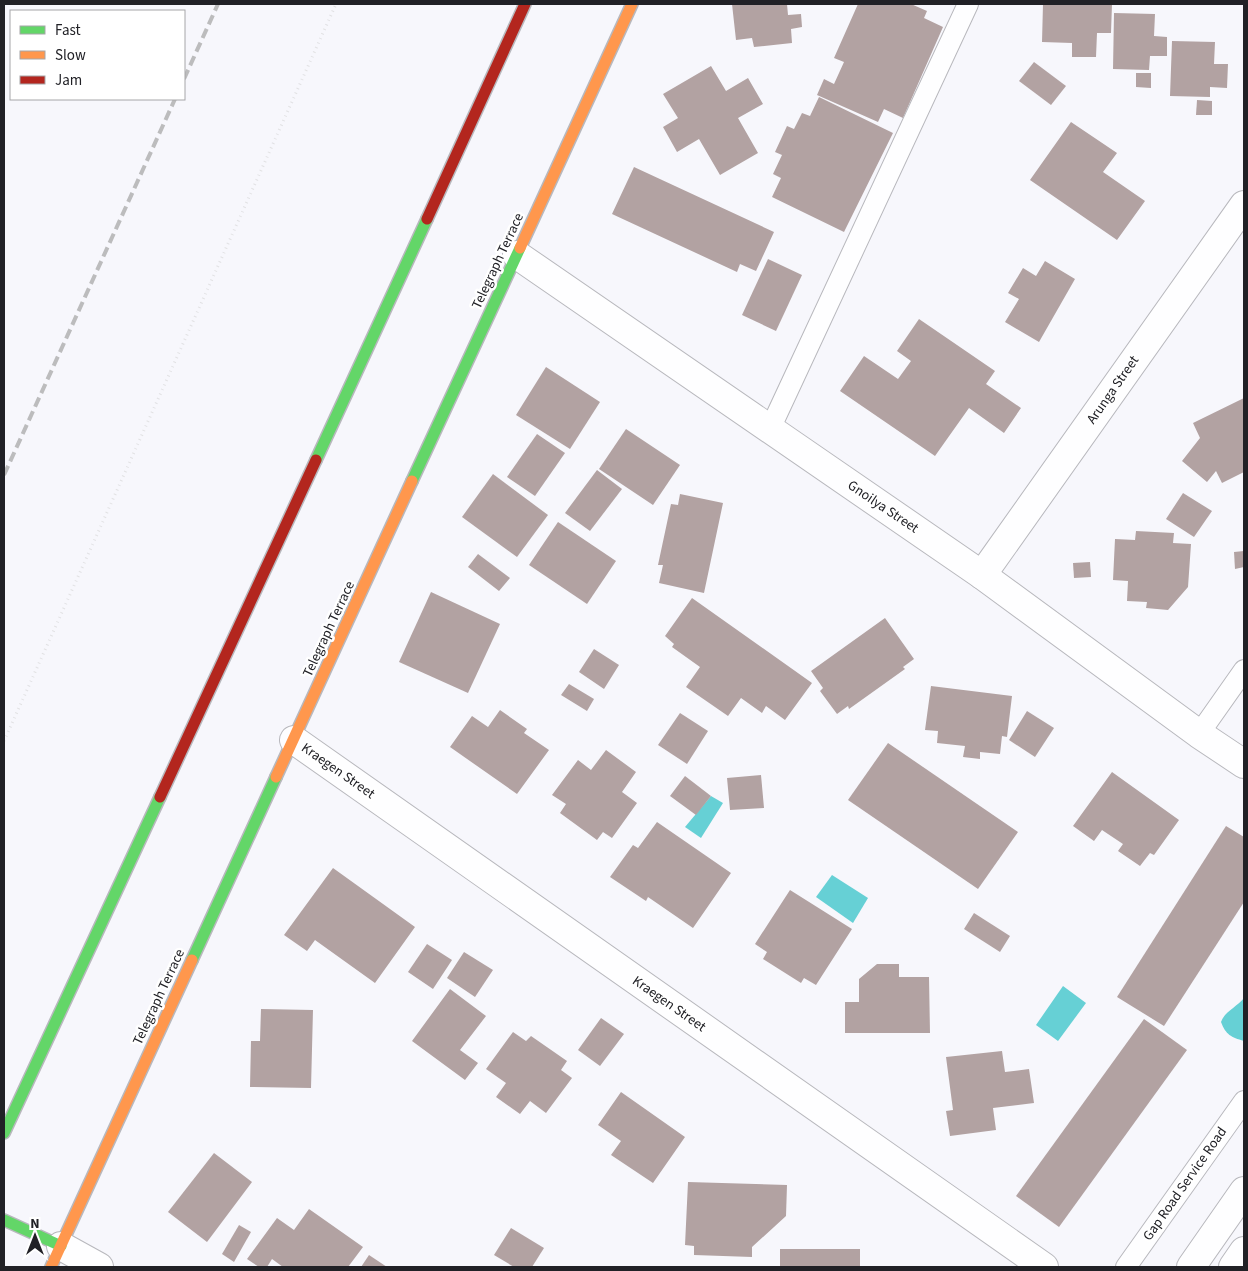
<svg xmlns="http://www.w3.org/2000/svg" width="1248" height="1271" font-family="'Source Sans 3',sans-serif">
  <rect width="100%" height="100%" fill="#f7f7fc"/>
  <g fill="#66d0d5">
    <path d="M711,796L723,803L701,838L685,827Z"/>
    <path d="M832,875L868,898L853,923L816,897Z"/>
    <path d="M1063,986L1086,1003L1058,1041L1036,1025Z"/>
    <path d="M1244,998V1041C1231,1037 1226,1035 1221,1022C1225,1011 1237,1007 1244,998Z"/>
  </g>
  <g fill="#b2a2a2">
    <path d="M732,4H787L788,15L801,14L802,27L791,29L792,43L754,47L752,38L736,40Z"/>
    <path d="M858,4H911L927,11L924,18L943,27L903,118L884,109L878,122L817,95L824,79L834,84L844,62L834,58Z"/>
    <path d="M1043,4H1112L1111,33H1097L1096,57H1072V43L1042,42Z"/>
    <path d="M1114,13L1155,14L1154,36L1167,37V56H1150L1149,70L1113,69Z"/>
    <path d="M1172,41L1215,42L1214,64H1228L1227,88L1210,87V97L1170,96Z"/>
    <path d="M1034,62L1066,86L1051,105L1019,81Z"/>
    <path d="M711,66L726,91L748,78L763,104L738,118L758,153L720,175L699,139L677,152L663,127L678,118L663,94Z"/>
    <path d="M1136,73H1151V88L1136,87Z"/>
    <path d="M819,97L893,133L844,232L772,197L781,178L773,174L782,155L775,152L787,126L794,129L802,113L810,116Z"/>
    <path d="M1197,100L1212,101V115H1196Z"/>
    <path d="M1071,122L1117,153L1103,172L1145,201L1117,240L1030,180Z"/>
    <path d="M634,167L774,232L756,271L740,264L737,272L612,214Z"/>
    <path d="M768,259L802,275L776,331L742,315Z"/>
    <path d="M1045,261L1075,279L1039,342L1005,322L1019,299L1008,293L1023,268L1036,276Z"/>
    <path d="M919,319L995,371L986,384L1021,408L1004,433L969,408L935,456L840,391L864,356L898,379L911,361L897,351Z"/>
    <path d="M546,367L600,402L570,449L516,415Z"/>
    <path d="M1244,398V472L1222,483L1216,471L1207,482L1182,461L1200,438L1193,423Z"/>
    <path d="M626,429L680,465L653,505L599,469Z"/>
    <path d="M537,434L565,453L535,496L507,477Z"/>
    <path d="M597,470L622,489L590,531L565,513Z"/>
    <path d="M493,474L548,515L517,557L462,517Z"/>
    <path d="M1183,493L1212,511L1194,537L1166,519Z"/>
    <path d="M680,494L723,503L704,593L659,583L663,565H658L671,504L678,505Z"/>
    <path d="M558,522L616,561L587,604L529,565Z"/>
    <path d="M1136,531L1174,533L1173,543L1191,544L1188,587L1168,610L1146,608L1147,602L1127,601L1128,581L1113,580L1115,539L1135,540Z"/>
    <path d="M1244,551V567L1235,569L1234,552Z"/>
    <path d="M478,554L510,578L499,591L468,567Z"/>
    <path d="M1090,562L1091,577L1074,578L1073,563Z"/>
    <path d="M431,592L500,624L468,693L399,662Z"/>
    <path d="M692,598L812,683L785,720L766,706L762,713L741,698L728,716L686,687L700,667L672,647L674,644L665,636Z"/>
    <path d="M885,618L914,659L903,667L905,669L849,709L848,706L837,714L820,691L823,688L811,671Z"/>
    <path d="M594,649L619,665L604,689L579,672Z"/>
    <path d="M569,684L594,699L587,711L561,695Z"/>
    <path d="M931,686L1012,696L1007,737L1002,736L1000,754L980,752V759L963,757L965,746L937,743L938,731L925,730Z"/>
    <path d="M500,710L527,729L524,733L549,750L517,794L450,747L472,716L488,727Z"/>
    <path d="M1027,711L1054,728L1035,757L1009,740Z"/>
    <path d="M680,713L708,731L687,764L658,745Z"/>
    <path d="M888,743L1018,832L978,889L848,800Z"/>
    <path d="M606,750L636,772L622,792L637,803L612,838L603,832L597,840L560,813L566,804L552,795L578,760L591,770Z"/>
    <path d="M1112,772L1179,820L1154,855L1150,853L1140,866L1118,851L1123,844L1102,830L1094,841L1073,826Z"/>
    <path d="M761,775L764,808L730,810L727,778Z"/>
    <path d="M685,776L711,796L696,815L670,796Z"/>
    <path d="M657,822L731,873L693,928L648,897L646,901L610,877L633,845L638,848Z"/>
    <path d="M1226,826L1244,837V902L1164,1026L1117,997Z"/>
    <path d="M333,868L415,927L375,983L315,940L307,951L284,935Z"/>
    <path d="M790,890L852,929L816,985L804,978L801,983L763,959L767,952L755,944Z"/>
    <path d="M974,913L1010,936L1000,952L964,929Z"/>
    <path d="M427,944L452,960L433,989L408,972Z"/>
    <path d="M464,952L493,970L475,997L447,978Z"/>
    <path d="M877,964H899V977H929L930,1033H845V1002H859V979Z"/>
    <path d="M450,989L486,1016L460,1050L478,1063L465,1080L412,1041Z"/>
    <path d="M261,1009L313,1010L311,1088L250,1087L251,1041H260Z"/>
    <path d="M601,1018L624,1034L600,1066L578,1050Z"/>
    <path d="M1144,1019L1187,1050L1059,1227L1016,1196Z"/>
    <path d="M513,1032L526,1041L531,1036L567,1061L561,1070L572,1078L546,1113L530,1101L520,1114L496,1097L506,1083L486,1069Z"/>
    <path d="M1002,1051L1005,1072L1029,1069L1034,1103L993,1108L996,1130L950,1136L946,1111L953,1110L946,1057Z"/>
    <path d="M621,1092L685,1137L653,1183L611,1155L621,1141L598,1125Z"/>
    <path d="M214,1153L252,1182L207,1242L168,1212Z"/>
    <path d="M688,1182L787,1185L786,1216L752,1247V1257L694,1255V1246L685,1245Z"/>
    <path d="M309,1209L363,1247L348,1267H283L272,1259L267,1267H259L247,1259L277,1218L294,1230Z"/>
    <path d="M239,1225L251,1232L234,1262L222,1254Z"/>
    <path d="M511,1228L544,1248L532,1267H514L494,1255Z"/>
    <rect x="780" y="1249" width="80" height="18"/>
    <path d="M369,1255L387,1267H361Z"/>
  </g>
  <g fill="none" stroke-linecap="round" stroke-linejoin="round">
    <g stroke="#b8b8bd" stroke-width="22">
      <g id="lane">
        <path d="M770,429L968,4"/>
        <path d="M1199,734L1244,670"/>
        <path d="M1126,1267L1244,1101"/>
      </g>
    </g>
    <g stroke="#b8b8bd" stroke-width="30">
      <g id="street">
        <path d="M517,255L982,575L1199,734L1244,764"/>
        <path d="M982,575L1244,205"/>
        <path d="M294,740L1044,1267"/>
        <path d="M61,1246L99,1267"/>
        <path d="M1191,1267L1244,1191"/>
        <path d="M1233,1267L1244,1251"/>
      </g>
    </g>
    <g stroke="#b8b8bd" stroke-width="14">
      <g id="fast">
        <path d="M316,460L427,219"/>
        <path d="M412,481L520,248"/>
        <path d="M192,960L276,777"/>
        <path d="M4,1133L160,797"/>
        <path d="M4,1220L61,1246"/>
      </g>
    </g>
    <g stroke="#b8b8bd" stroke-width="14">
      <g id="slow">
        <path d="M520,248L632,4"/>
        <path d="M276,777L412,481"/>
        <path d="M51,1267L192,960"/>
      </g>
    </g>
    <g stroke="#b8b8bd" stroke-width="14">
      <g id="jam">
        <path d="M427,219L525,4"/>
        <path d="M160,797L316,460"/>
      </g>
    </g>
    <path stroke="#e2e2e4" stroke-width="3" stroke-dasharray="1 4" stroke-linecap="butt" d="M4,741L336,4"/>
    <use href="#lane" stroke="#fefeff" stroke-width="20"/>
    <use href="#street" stroke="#fefeff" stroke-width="28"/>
    <use href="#fast" stroke="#63d668" stroke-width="11"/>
    <use href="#slow" stroke="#ff974d" stroke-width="11"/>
    <use href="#jam" stroke="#b3261e" stroke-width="11"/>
    <g stroke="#bcbcbd" stroke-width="4" stroke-dasharray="10 5" stroke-linecap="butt">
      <path d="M184,79L218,4"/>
      <path d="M4,475L175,99"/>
    </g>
  </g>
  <g text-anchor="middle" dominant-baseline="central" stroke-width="5" stroke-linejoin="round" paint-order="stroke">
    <g font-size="14" fill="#212126" stroke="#fff">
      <text transform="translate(498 261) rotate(-65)">Telegraph Terrace</text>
      <text transform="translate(1113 390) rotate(-55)">Arunga Street</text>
      <text transform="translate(883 507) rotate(34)">Gnoilya Street</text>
      <text transform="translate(329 629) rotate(-65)">Telegraph Terrace</text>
      <text transform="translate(338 771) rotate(35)">Kraegen Street</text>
      <text transform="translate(159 997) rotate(-65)">Telegraph Terrace</text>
      <text transform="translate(669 1004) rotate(35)">Kraegen Street</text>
      <text transform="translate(1185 1184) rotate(-55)">Gap Road Service Road</text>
    </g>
  </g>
  <rect width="1248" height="1271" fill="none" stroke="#212126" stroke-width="10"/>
  <rect x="10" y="10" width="175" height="90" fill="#ffffff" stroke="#a6a6a8"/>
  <rect x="20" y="26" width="25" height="8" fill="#63d668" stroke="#a6a6a8"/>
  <text x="55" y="35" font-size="15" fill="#212126">Fast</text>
  <rect x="20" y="51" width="25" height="8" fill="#ff974d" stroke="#a6a6a8"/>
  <text x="55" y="60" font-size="15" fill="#212126">Slow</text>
  <rect x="20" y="76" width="25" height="8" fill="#b3261e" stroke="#a6a6a8"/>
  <text x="55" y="85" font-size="15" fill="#212126">Jam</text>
  <g transform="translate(35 1236)" stroke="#ffffff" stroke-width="4" paint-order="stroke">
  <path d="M0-4L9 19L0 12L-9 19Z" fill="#212126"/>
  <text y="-8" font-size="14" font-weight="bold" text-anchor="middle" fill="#212126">N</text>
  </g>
</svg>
